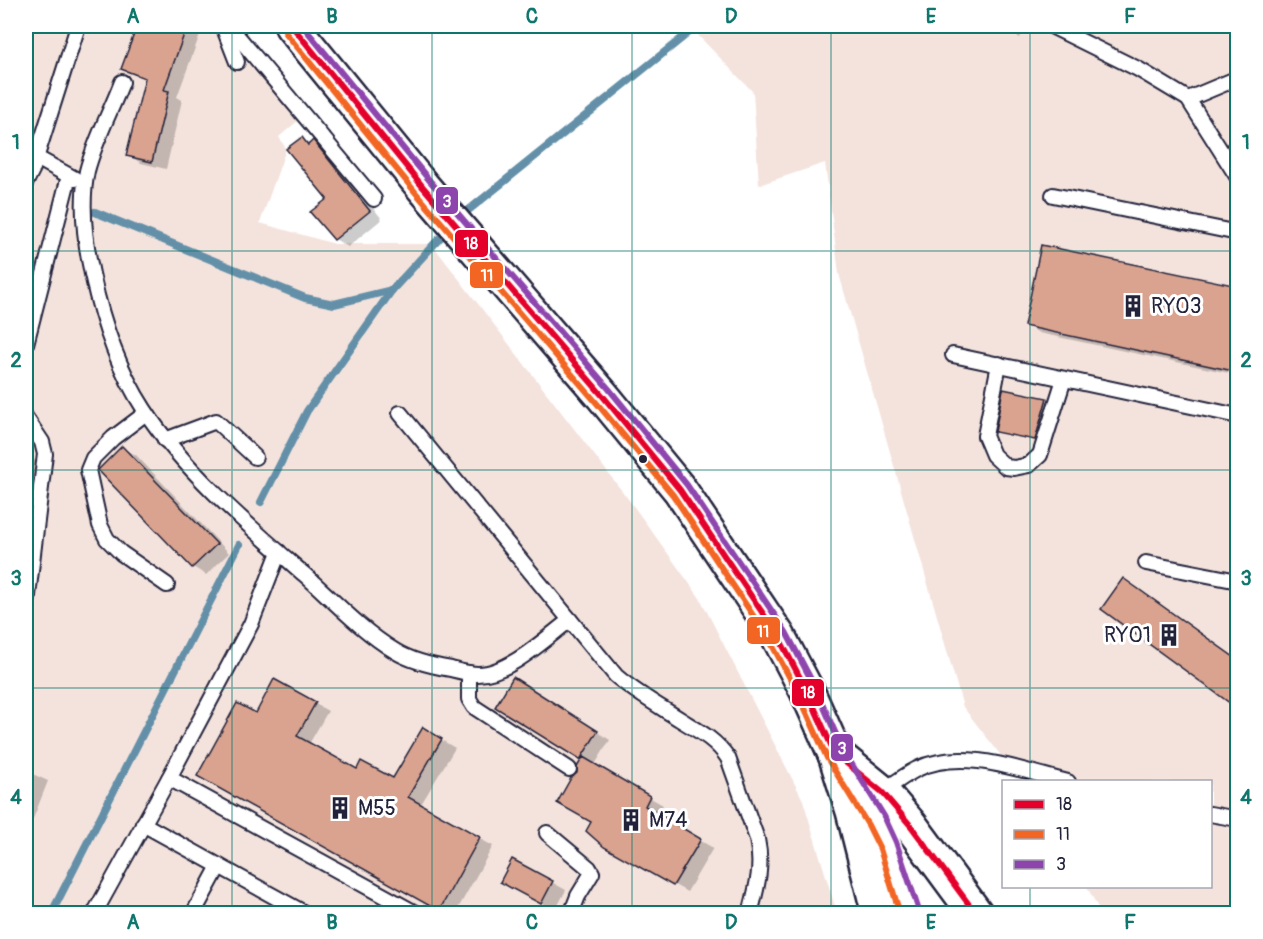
<svg xmlns="http://www.w3.org/2000/svg" width="1263" height="939" font-family="Pangolin,sans-serif">
  <rect width="100%" height="100%" fill="#fff"/>
  <filter id="ink" filterUnits="userSpaceOnUse"><feTurbulence type="fractalNoise" baseFrequency=".0167" numOctaves="2"/><feDisplacementMap in="SourceGraphic" scale="12" xChannelSelector="R" yChannelSelector="G"/><feConvolveMatrix kernelMatrix="1 2 1 2 8 2 1 2 1" color-interpolation-filters="sRGB"/></filter>
  <g filter="url(#ink)">
    <g fill="#f4e3dd">
      <path d="M26,26H216L232,37L300,119L279,137L286,149L260,223L335,244H432L632,504L700,598L803,800L837,913H26Z"/>
      <path d="M689,26H1237V913H1101L1087,887L1210,886V782L1021,781L963,707L839,274L825,163L759,185L753,92Z"/>
    </g>
    <g fill="#0003">
      <path d="M126,26H203L177,97L182,100L166,169L141,163L128,155L146,80L123,69L135,33L125,27Z"/>
      <path d="M1001,26H1026L1020,38Z"/>
      <path d="M1207,26H1238V32Z"/>
      <path d="M302,139L311,144L313,142L327,150L382,219L348,247L335,239L329,199Z"/>
      <path d="M1238,288V375L1039,333L1026,325Z"/>
      <path d="M1046,400L1050,402L1039,442L997,431Z"/>
      <path d="M122,448L136,455L229,553L206,575L193,567Z"/>
      <path d="M26,456L48,467L26,549Z"/>
      <path d="M1124,580L1137,587L1238,660Z"/>
      <path d="M275,681L328,711L309,744L357,771L393,780L423,729L455,748L420,806L493,846L455,914H446L199,775L256,715Z"/>
      <path d="M527,687L610,740L594,766L663,805L657,815L713,848L687,892L605,846L593,822L578,774L583,760L497,706Z"/>
      <path d="M26,771L48,781L27,834H26Z"/>
      <path d="M513,861L566,890L555,911L502,881Z"/>
      <path d="M1233,909H1238V914H1232Z"/>
    </g>
    <g fill="none" stroke-linecap="round" stroke-linejoin="round">
      <g stroke="#6390a8" stroke-width="8">
        <path d="M95,212L305,298L334,304L392,290"/>
        <path d="M460,217L697,26"/>
        <path d="M261,502L307,411L392,290L449,228"/>
        <path d="M51,914L239,545"/>
      </g>
    </g>
    <g fill="#d9a38f" stroke="#22223b" stroke-width="1.5">
      <path d="M137,26H187L164,90L169,91L152,162L126,156L145,78L121,69Z"/>
      <path d="M302,137L308,145L313,140L370,211L334,240L310,212L327,199L286,149Z"/>
      <path d="M1041,245L1238,286V372L1024,326Z"/>
      <path d="M1003,389L1047,398L1035,440L995,432Z"/>
      <path d="M122,446L217,544L192,568L98,470Z"/>
      <path d="M1123,578L1238,660V709L1101,609Z"/>
      <path d="M513,677L598,731L580,760L495,707Z"/>
      <path d="M274,679L316,702L297,736L357,769L361,761L393,778L423,727L442,739L408,797L480,837L439,911L197,776L237,703L256,713Z"/>
      <path d="M583,757L650,796L645,806L701,839L673,886L604,847L586,831L591,822L557,803L571,778L577,773V767Z"/>
      <path d="M512,859L553,881L541,904L500,882Z"/>
    </g>
    <g fill="none" stroke-linecap="round" stroke-linejoin="round">
      <g stroke="#22223b" stroke-width="18">
        <g id="service">
          <path d="M223,26L237,62"/>
          <path d="M229,26L374,199"/>
          <path d="M1051,26L1138,69L1188,99L1238,178"/>
          <path d="M122,82C111,111 95,140 87,171C80,204 85,242 92,274C102,321 118,369 144,409C183,470 250,527 305,575C334,601 362,631 395,651C411,661 433,666 451,669C459,671 469,674 478,674C509,674 546,638 570,620"/>
          <path d="M1188,99L1238,78"/>
          <path d="M26,152L75,179"/>
          <path d="M26,182L33,168L78,26"/>
          <path d="M1053,195L1238,233"/>
          <path d="M26,344L69,176"/>
          <path d="M953,355L1238,416"/>
          <path d="M999,364L985,436L993,455L1006,467L1014,468L1029,465L1040,455L1064,379"/>
          <path d="M146,413L113,438L93,458L88,470L100,525L107,539L121,553L167,585"/>
          <path d="M400,413L616,676C636,693 659,706 681,720C699,731 716,740 728,758L757,839C763,867 757,887 750,914"/>
          <path d="M26,418L42,442L45,454L27,604"/>
          <path d="M165,440L216,421L255,457"/>
          <path d="M1146,563L1238,581"/>
          <path d="M469,673V699L474,707L569,769"/>
          <path d="M169,778L417,914"/>
          <path d="M882,792C893,784 905,775 917,769C964,747 1022,771 1068,782"/>
          <path d="M860,798C886,831 900,873 910,914"/>
          <path d="M1210,814L1238,819"/>
          <path d="M143,824L306,914"/>
          <path d="M547,833L589,868L592,873L578,896L571,914"/>
          <path d="M94,914L169,778L251,624L279,552"/>
          <path d="M193,914L219,866"/>
        </g>
      </g>
      <g stroke="#22223b" stroke-width="38">
        <path id="tertiary" d="M835,754L882,792L911,826L976,914"/>
      </g>
      <g stroke="#22223b" stroke-width="38">
        <path id="secondary" d="M835,754L853,811L879,914"/>
      </g>
      <g stroke="#22223b" stroke-width="38">
        <path id="primary" d="M292,26L423,187L602,395L680,490L778,636L807,691L835,754"/>
      </g>
      <use href="#service" stroke="#fff" stroke-width="14"/>
      <use href="#tertiary" stroke="#fff" stroke-width="33"/>
      <use href="#secondary" stroke="#fff" stroke-width="33"/>
      <use href="#primary" stroke="#fff" stroke-width="33"/>
      <g stroke="#fff" stroke-width="10">
        <path id="bus-1" d="M292,26L423,187L602,395L680,490L778,636L807,691L835,754L882,792L911,826L976,914"/>
      </g>
      <g stroke="#fff" stroke-width="10">
        <path id="bus-2" d="M285,32L416,193L595,401L673,495L770,641L799,695L827,758L868,825L880,849L900,914"/>
      </g>
      <g stroke="#fff" stroke-width="10">
        <path id="bus-3" d="M303,26L430,181L609,389L687,485L786,632L815,687L843,750L884,816L896,842L919,911"/>
      </g>
      <use href="#bus-1" stroke="#e4002b" stroke-width="6"/>
      <use href="#bus-2" stroke="#f26522" stroke-width="6"/>
      <use href="#bus-3" stroke="#8e44ad" stroke-width="6"/>
    </g>
  </g>
  <path fill="none" stroke="#0f766e" stroke-width="1.5" stroke-opacity="0.55" d="M232,26V914M432,26V914M632,26V914M831,26V914M1030,26V782M26,251H1238M26,470H1238M26,688H1238M1030,886V914"/>
  <defs>
    <g id="building-bare" transform="scale(1.8)"><path d="M-4-6H4V6H1V3H-1V6H-4ZM-2.5-4.3h1.7v1.8h-1.7ZM.8-4.3h1.7v1.8H.8ZM-2.5-1h1.7V.8h-1.7ZM.8-1h1.7V.8H.8Z" fill="#22223b" stroke="#fff" stroke-width="2.5" paint-order="stroke"/></g>
  </defs>
  <g fill-rule="evenodd">
    <use href="#building-bare" x="1133" y="306"/>
    <use href="#building-bare" x="1169" y="635"/>
    <use href="#building-bare" x="340" y="808"/>
    <use href="#building-bare" x="631" y="820"/>
  </g>
  <circle fill="#22223b" stroke="#fff" stroke-width="2" cx="643" cy="459" r="5"/>
  <g text-anchor="middle" dominant-baseline="central" stroke-width="6" stroke-linejoin="round" paint-order="stroke">
    <g font-size="21" fill="#22223b" stroke="#fff" text-anchor="start">
      <text x="1151" y="306">RY03</text>
      <text x="1151" y="635" text-anchor="end">RY01</text>
      <text x="358" y="808">M55</text>
      <text x="649" y="820">M74</text>
    </g>
  </g>
  <g stroke="#fff" stroke-width="2">
    <rect x="435" y="186" width="24" height="29" rx="6" fill="#8e44ad"/>
    <rect x="454" y="229" width="35" height="29" rx="6" fill="#e4002b"/>
    <rect x="469" y="261" width="35" height="28" rx="6" fill="#f26522"/>
    <rect x="746" y="616" width="35" height="29" rx="6" fill="#f26522"/>
    <rect x="791" y="678" width="34" height="29" rx="6" fill="#e4002b"/>
    <rect x="830" y="733" width="24" height="29" rx="6" fill="#8e44ad"/>
  </g>
  <g font-size="16" text-anchor="middle" font-weight="bold" fill="#fff">
    <text x="447" y="207">3</text>
    <text x="471" y="249">18</text>
    <text x="487" y="281">11</text>
    <text x="763" y="637">11</text>
    <text x="808" y="698">18</text>
    <text x="842" y="754">3</text>
  </g>
  <rect width="1263" height="939" fill="none" stroke="#fff" stroke-width="66"/>
  <rect x="1002" y="780" width="210" height="108" fill="#ffffff" stroke="#a7a7b1" stroke-width="1.5"/>
  <rect x="1014" y="800" width="30" height="9" fill="#e4002b" stroke="#a7a7b1" stroke-width="1.5"/>
  <text x="1056" y="810" font-size="18" fill="#22223b">18</text>
  <rect x="1014" y="830" width="30" height="9" fill="#f26522" stroke="#a7a7b1" stroke-width="1.5"/>
  <text x="1056" y="840" font-size="18" fill="#22223b">11</text>
  <rect x="1014" y="860" width="30" height="9" fill="#8e44ad" stroke="#a7a7b1" stroke-width="1.5"/>
  <text x="1056" y="870" font-size="18" fill="#22223b">3</text>
  <rect x="33" y="33" width="1197" height="873" fill="none" stroke="#0f766e" stroke-width="2"/>
  <g font-size="20" text-anchor="middle" font-weight="bold" fill="#0f766e">
    <text x="133" y="23">A</text>
    <text x="332" y="23">B</text>
    <text x="532" y="23">C</text>
    <text x="731" y="23">D</text>
    <text x="931" y="23">E</text>
    <text x="1130" y="23">F</text>
    <text x="16" y="149">1</text>
    <text x="1246" y="149">1</text>
    <text x="16" y="367">2</text>
    <text x="1246" y="367">2</text>
    <text x="16" y="585">3</text>
    <text x="1246" y="585">3</text>
    <text x="16" y="804">4</text>
    <text x="1246" y="804">4</text>
    <text x="133" y="929">A</text>
    <text x="332" y="929">B</text>
    <text x="532" y="929">C</text>
    <text x="731" y="929">D</text>
    <text x="931" y="929">E</text>
    <text x="1130" y="929">F</text>
  </g>
</svg>
